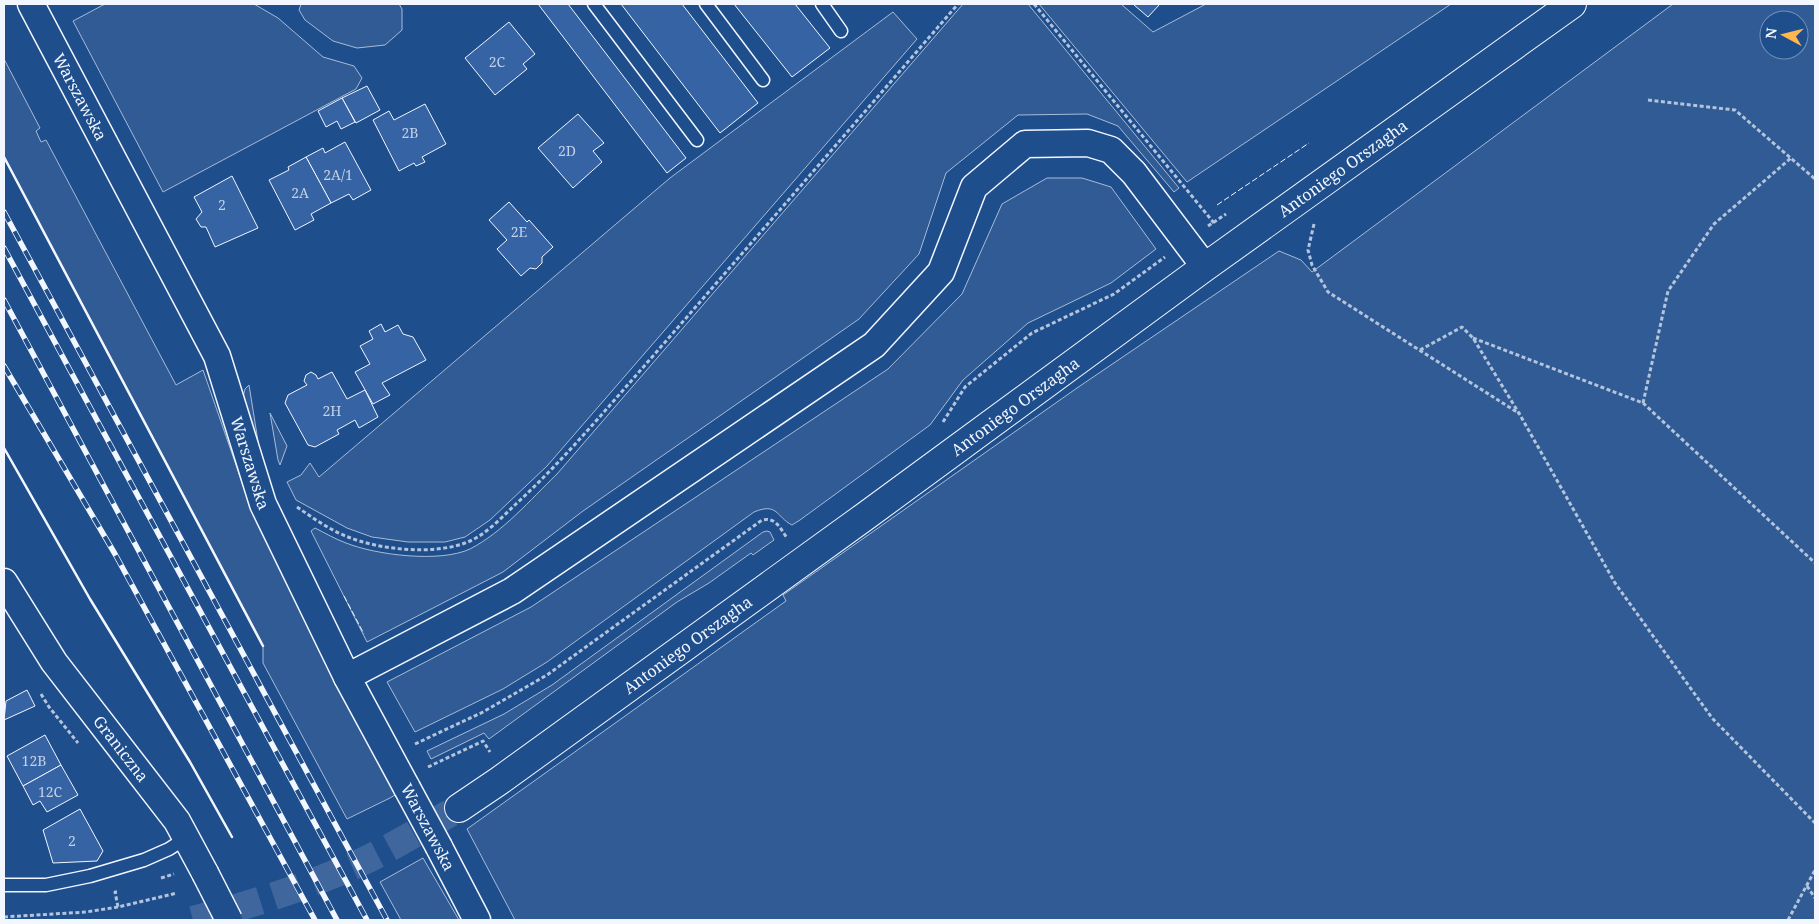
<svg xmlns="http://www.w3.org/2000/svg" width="1819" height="924" font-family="'Noto Serif',serif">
  <rect width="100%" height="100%" fill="#1f4e8c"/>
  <g fill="#305b95" stroke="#a8bbd7" fill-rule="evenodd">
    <path d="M105,4H254L278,18L323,57L354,66L362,78L356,89L163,192L73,21Z"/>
    <path d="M301,4H399L402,9V30L385,45L357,48L333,41L305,20L299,10Z"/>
    <path d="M963,4H1028L1179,188L1174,192L1118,126L1087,114L1018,115L946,173L919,254L859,319L583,511L503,572L367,642L311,531L315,528C325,533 335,539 346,543C376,555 440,563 470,549C503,532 530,500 557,474Z"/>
    <path d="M1039,4H1121L1153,32L1206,4H1451L1187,182Z"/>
    <path d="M1673,4H1815V920H515L467,829L786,601L783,595L1077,388L1279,251L1301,260L1312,272ZM1769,20H1799V50H1769Z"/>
    <path d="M893,12L917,39L547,466L490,520L465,537L445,542H408L372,537L347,528L296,500L287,482L301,475L310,463L319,477L670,178Z"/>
    <path d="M4,59L40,128L36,131L41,142L46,140L176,385L203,370L253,514L325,660L395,795L390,798L347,819L263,663V646L4,157Z"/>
    <path d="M1047,178H1082L1111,187L1156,249L1111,283L1028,323L963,380L930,425L800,520L792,525C776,517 778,502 754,512L547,662L503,689L415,732L387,682L531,607L888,369L962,294L1002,204Z"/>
    <path d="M249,385L261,460L243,397L245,389Z"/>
    <path d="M270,413L287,446L280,465L278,460Z"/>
    <path d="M767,531L770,532L774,540L753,555L751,553L709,583L677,602L489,739L484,733L431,759L427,751L504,714L552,685L763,532Z"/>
    <path d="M423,858L459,920H401L380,882Z"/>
  </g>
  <g fill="#3563a3" stroke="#f2f6ff">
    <path d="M538,4H568L686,158L667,173Z"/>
    <path d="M621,4H682L758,103L720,133Z"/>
    <path d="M734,4H795L830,48L792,77Z"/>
    <path d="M1133,4H1160L1148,17Z"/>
    <path d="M509,22L535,54L523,64L527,69L495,95L465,58Z"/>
    <path d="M367,86L380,110L356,123L342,98Z"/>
    <path d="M342,98L355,122L341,129L337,121L326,127L318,111Z"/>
    <path d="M425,104L446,144L422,157L425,162L416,166L414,163L399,171L373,120L389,111L394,120Z"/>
    <path d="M578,114L604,143L593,151L602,162L573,188L538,148Z"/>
    <path d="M345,142L371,190L353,200L349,194L331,203L306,157L323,148L325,153Z"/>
    <path d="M306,157L331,203L311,214L314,220L295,230L269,180L289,170L288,167Z"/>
    <path d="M232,176L258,228L215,247L206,227H201L196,219L202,212L194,197Z"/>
    <path d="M509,202L527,222L529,220L553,247L542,257V263L536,269L530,268L521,276L497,249L507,240L489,220Z"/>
    <path d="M381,324L385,332L398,325L403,334L413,337L426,360L382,383L390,395L373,404L355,372L370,364L360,346L373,339L369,331Z"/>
    <path d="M311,372L316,375L318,379L332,372L347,399L365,390L378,417L359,428L355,420L337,430L339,434L315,447L308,445L285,403L288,395L307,385L304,381L306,375Z"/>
    <path d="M27,690L35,706L4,720L6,701Z"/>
    <path d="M45,735L61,765L23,786L7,756Z"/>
    <path d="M61,765L78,795L47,812L40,801L33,805L23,786Z"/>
    <path d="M80,809L103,851L97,861L53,863L43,830Z"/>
  </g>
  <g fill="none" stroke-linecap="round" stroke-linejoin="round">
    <path stroke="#3f679d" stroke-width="28" stroke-dasharray="28 14" stroke-linecap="butt" d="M193,920C241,907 288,893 334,874C378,857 418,831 459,808"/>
    <g stroke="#f2f6ff" stroke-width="15">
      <g id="lane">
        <path d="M594,4L697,140"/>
        <path d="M706,4L763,80"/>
        <path d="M822,4L841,31"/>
        <path d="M4,885H46L90,876L144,860L169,849L186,838"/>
      </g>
    </g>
    <g stroke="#f2f6ff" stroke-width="29">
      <g id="street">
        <path id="s1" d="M31,4L217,356L263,504L347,677L407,788"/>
        <path id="s2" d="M4,582L54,662L177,821L205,873"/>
        <path d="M347,677L512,591L874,345L941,272L974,187L1025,144L1088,143L1111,150L1134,173L1205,267"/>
        <path d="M439,847L477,920"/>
      </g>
    </g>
    <g stroke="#f2f6ff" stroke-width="30">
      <g id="secondary">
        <path id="s3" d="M459,808L499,781L867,515L1205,267L1572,4"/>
      </g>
    </g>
    <g stroke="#b3c4dc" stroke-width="3" stroke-dasharray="4 2.5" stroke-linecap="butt">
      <path d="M1034,4L1214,223"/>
      <path d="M1648,100L1735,110L1815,179"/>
      <path d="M1314,224L1308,250L1312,265L1328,292L1520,414"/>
      <path d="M1208,226L1226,214"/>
      <path d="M1473,338L1643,403L1815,563"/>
      <path d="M1420,350L1462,327L1473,338L1520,415L1615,583L1712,718L1815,823"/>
      <path d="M1643,403L1668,291L1714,224L1791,158"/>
      <path d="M943,422L965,387L1032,333L1114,294L1165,257"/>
      <path d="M297,507C313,518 330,530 348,537C381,550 432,555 465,543C485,536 501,518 516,504C555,468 590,428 625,388C737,260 847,132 958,4"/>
      <path d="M41,694L49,707L78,743"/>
      <path d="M415,744L483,712L547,675L762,520C776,517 780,528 787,538"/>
      <path d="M428,767L483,741L490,752"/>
      <path d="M161,878L174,874"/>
      <path d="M1807,886L1815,898"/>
      <path d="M117,892H115L118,907"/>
      <path d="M4,917L86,912L118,907L177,893"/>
      <path d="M1788,920L1815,870"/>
    </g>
    <use href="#lane" stroke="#1f4e8c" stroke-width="12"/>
    <use href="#street" stroke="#1f4e8c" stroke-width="26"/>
    <use href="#secondary" stroke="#1f4e8c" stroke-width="28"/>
    <g stroke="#f2f6ff" stroke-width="5.5">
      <g id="rail">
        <path d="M4,212L387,920"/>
        <path d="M4,248L367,920"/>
        <path d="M4,300L337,920"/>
        <path d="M4,366L115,554L315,920"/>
      </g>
    </g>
    <use href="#rail" stroke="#1f4e8c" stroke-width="4" stroke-dasharray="11" stroke-linecap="butt"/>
    <g stroke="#f2f6ff" stroke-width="29" stroke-linecap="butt">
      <g id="street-bridge">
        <path d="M407,788L439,847"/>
        <path d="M205,873L229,920"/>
      </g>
    </g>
    <use href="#street-bridge" stroke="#1f4e8c" stroke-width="26"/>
    <g stroke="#f2f6ff" stroke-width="1" stroke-dasharray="6 2.5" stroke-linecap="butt">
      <path d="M1217,205L1309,143"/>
      <path d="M344,596L364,634"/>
    </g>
    <g stroke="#f2f6ff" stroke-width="2.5">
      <path d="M4,157L263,646"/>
      <path d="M4,448L90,599L190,762L232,837"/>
    </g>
  </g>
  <g text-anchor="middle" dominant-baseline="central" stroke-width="4" stroke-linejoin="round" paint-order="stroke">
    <g font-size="14" fill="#c3d1e8">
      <text x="497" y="61">2C</text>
      <text x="410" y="132">2B</text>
      <text x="567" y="150">2D</text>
      <text x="338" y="174">2A/1</text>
      <text x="300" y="192">2A</text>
      <text x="222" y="204">2</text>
      <text x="519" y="231">2E</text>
      <text x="332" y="410">2H</text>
      <text x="34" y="760">12B</text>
      <text x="50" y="791">12C</text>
      <text x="72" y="840">2</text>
    </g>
    <g font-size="16" fill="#f2f6ff" stroke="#1f4e8c">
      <text stroke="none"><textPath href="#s1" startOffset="105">Warszawska</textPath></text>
      <text stroke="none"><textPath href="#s3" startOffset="1091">Antoniego Orszagha</textPath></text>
      <text stroke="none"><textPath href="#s3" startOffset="686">Antoniego Orszagha</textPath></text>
      <text stroke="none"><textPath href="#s1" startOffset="510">Warszawska</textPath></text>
      <text stroke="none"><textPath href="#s3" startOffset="281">Antoniego Orszagha</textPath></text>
      <text stroke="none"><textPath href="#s2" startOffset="204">Graniczna</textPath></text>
      <text transform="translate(428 827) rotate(62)">Warszawska</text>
    </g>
  </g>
  <rect width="1819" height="924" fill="none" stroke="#f2f6ff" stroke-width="10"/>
  <g transform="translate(1784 35) rotate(277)"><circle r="24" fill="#1f4e8c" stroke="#7391ba"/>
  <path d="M0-4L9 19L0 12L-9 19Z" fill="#ffb74d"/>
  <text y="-8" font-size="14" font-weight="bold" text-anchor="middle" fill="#f2f6ff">N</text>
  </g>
</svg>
